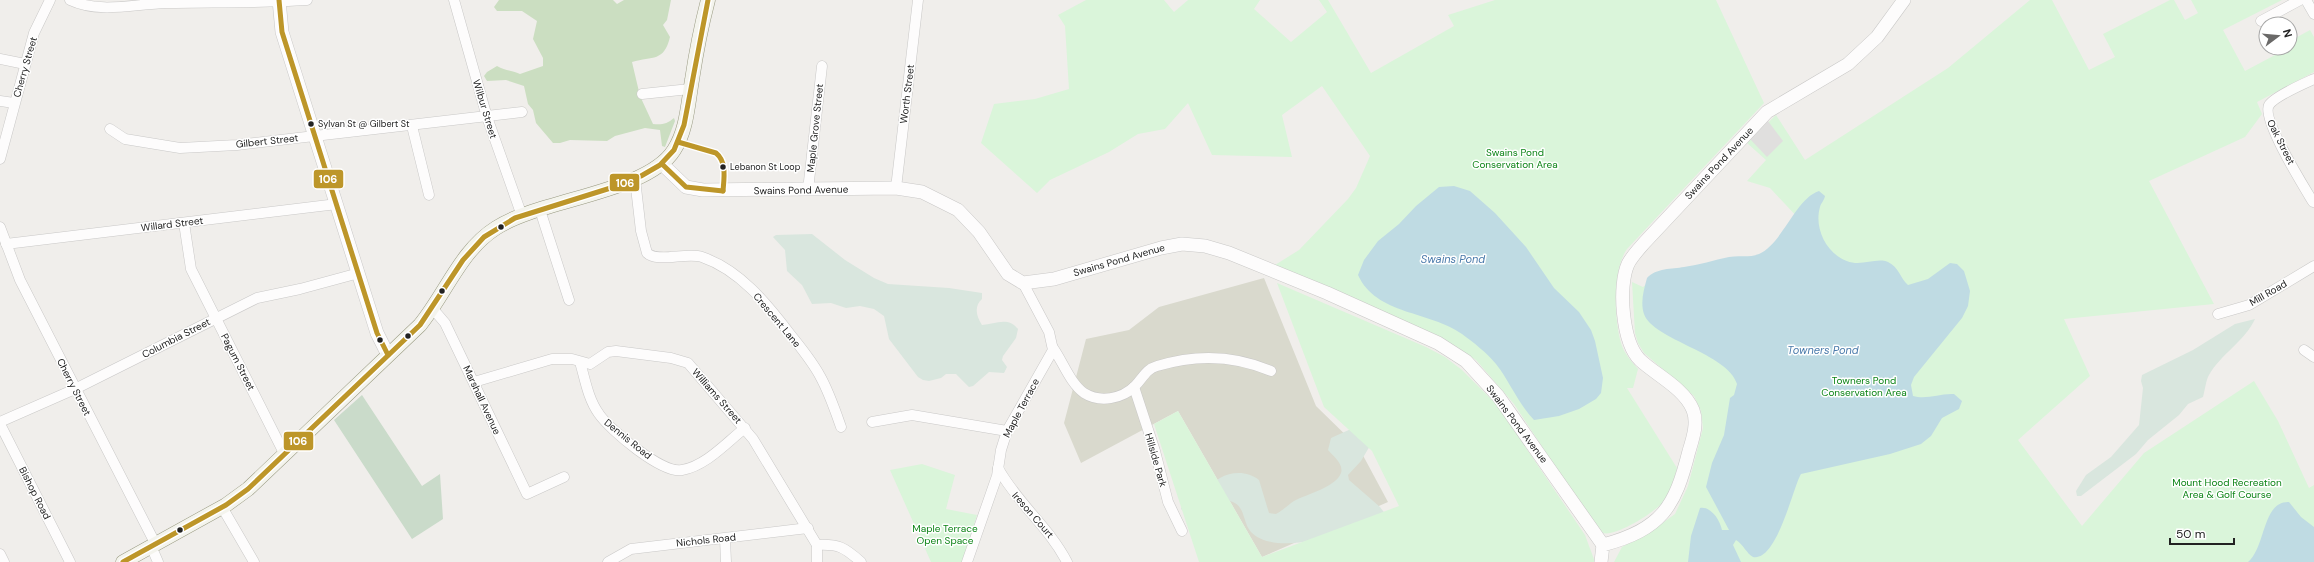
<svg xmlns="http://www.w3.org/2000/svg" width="2314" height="562" font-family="'DM Sans',sans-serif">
  <rect width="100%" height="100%" fill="#f0eeeb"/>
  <path fill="#d9d9cd" d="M1264,278L1316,406L1359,448L1388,502L1262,557L1178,411L1081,463L1064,423L1086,339L1129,330L1159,307Z"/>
  <path fill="#cbdec1" d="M499,0H613L617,4L624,0H671L667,20L663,25L670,37C664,62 653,56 632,62L640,96L653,124C662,125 667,124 674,118L675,121L665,147L662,146L660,130L645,128L615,136L607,141L570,140L560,143H553L536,123L533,110L528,104L524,86L506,80L487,81L484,76L487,72L497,66C505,71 512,70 520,74L543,66V58L533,39L537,21L522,11H497L494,7Z"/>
  <g fill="#d9e6de">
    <path d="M812,234L845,260L874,278L888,284L949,288L982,293V299C974,306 976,316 982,325C995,324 1008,316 1018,329L1016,338L1003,356L1002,360L1007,367L1004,373L989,372L973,386L969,387L956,374H946L941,378L929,381L923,380L918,377L889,339L884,316L874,309L860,306L846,308L831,303L812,304L802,285L787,271L785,250L773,237L776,235Z"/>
    <path d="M2255,319C2244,342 2221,354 2209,375C2206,380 2205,390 2203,397L2188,404L2179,415L2148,440L2136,454L2081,496H2077L2076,491L2086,475L2111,457L2139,425L2143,388L2141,381L2142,375L2193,350L2235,324Z"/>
    <path d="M1362,424L1371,444L1361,461L1348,475L1349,480L1380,507L1389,519C1356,528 1279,560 1251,532C1242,522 1246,504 1229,501L1189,516L1181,509L1182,504L1220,478C1232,471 1248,471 1259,480L1269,513L1276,514C1282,511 1288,505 1294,501C1307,494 1336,487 1341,473C1344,464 1333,456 1328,450L1331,438Z"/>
  </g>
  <path fill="#cadbca" d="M362,395L422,486L440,474L443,519L412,539L334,420Z"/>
  <g fill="#daf5da">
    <path d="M1086,0H1164L1174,12L1188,0H1260L1254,9L1291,42L1327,12L1319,0H1328L1371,73L1454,26L1448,15L1495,0H1716L1764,103L1627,249C1612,271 1614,318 1621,343C1624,353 1631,361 1638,369L1633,388H1627L1677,468C1674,479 1671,491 1665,500C1657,511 1616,537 1603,533L1572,492L1514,404L1476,360L1440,338L1275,265L1299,250L1348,199L1356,188L1370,156L1322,86L1282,115L1292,157L1212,155L1188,103L1165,129L1138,134L1109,152L1050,180L1037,193L981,143L994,104L1035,99L1069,89L1065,26L1058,15Z"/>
    <path d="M2030,0H2052L2089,70L2115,57L2103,34L2170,0H2174L2185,20L2198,13L2191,0H2282L2223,30L2245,71L2275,55L2273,50L2290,48V41L2310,30L2314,37V72L2257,102L2262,114L2245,137L2149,181L2214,304L2064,319L2090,376L2018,440L2082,526L2144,453L2254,381L2278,421L2309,488L2314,485V562H1614L1622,547L1650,532L1675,514L1688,486L1703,428L1701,411L1694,396L1644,353L1638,343L1635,333L1632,282L1643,287L1656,276L1759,260L1800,220L1770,188L1747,181L1766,160L1747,143L1776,115L1805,160L1948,68Z"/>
    <path d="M1277,283L1426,347L1445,357L1462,370L1497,405L1585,535L1595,562H1199L1154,424L1178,411L1262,557L1399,506L1372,451L1324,407Z"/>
    <path d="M922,464L955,475L946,509L977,515L963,562H931L890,470Z"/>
  </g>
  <path fill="#e0dfde" d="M1768,121L1783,141L1767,157L1750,139Z"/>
  <g fill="#bfdbe3">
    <path d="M1454,186L1470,191L1495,213L1526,247L1554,288L1579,312L1591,330L1595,341L1603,378L1601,393L1596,399L1579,409L1559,416L1534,420C1518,403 1510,382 1496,364C1487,353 1473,342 1462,334C1430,311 1376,315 1358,275L1364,260L1378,241L1399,224L1416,206L1439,187Z"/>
    <path d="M1819,191L1825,196C1824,201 1821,203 1820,207C1813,231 1830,260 1855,263C1866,264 1878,258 1888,262C1899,267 1900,278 1908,285L1928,279L1950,263L1957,264L1964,271L1970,291L1968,306L1962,318L1914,377L1911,385L1913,396C1927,400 1940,393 1954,394L1962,401L1959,409L1942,418L1931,436L1921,444L1890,454L1801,474C1793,487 1777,562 1753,557C1747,554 1743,544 1736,540L1733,545L1741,562H1688L1691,536L1700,508C1711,506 1720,520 1722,530H1729L1706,487L1712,463L1724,435L1730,398L1734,395L1737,384C1728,353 1653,340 1644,314C1640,302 1644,289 1647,278C1656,268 1672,269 1684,267C1699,265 1714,260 1729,257C1739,255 1749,258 1759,254C1783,243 1795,199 1819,191Z"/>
    <path d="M2289,502L2301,517L2314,527V562H2248C2266,547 2262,501 2289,502Z"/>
  </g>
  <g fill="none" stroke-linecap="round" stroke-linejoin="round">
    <g stroke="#c9c8c7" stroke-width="11">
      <g id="minor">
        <path d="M70,0C100,14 134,4 166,3C213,2 260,3 307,0"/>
        <path d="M454,0L487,117L522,216"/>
        <path d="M2306,0L2314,14"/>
        <path d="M2261,21L2300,0"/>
        <path d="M0,59L25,64"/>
        <path d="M642,94L690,89"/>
        <path d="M0,101L14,103"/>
        <path d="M412,126L429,195"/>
        <path d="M110,129L125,139L180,148L237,145L522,112"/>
        <path d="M0,159L34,33L50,0"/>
        <path d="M635,179L641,231L647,253C657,263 687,252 702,257C740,270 767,304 790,334C801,348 812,361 820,376C829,392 835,410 841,427"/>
        <path d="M896,188L918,0"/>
        <path d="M808,190L822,66"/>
        <path d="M2313,202C2304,187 2261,118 2269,105C2275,96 2303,84 2314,79"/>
        <path d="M540,210L569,300"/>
        <path d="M184,223L191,269L285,455"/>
        <path d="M0,227L20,280L155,543"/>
        <path d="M6,244L337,204"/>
        <path d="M433,309L445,323L527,494L564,477"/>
        <path d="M2218,314L2249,305L2314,266"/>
        <path d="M1053,348C1063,362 1070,383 1084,393C1100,403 1122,399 1135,386C1143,378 1146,369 1157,366C1196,354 1234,355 1271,371"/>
        <path d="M2304,350L2314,357"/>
        <path d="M580,362C585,379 588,399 599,414C610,430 662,474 682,470C706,466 727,442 745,428"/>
        <path d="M474,382L552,359H572L590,364L608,352L616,351L671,358L688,363L753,439L817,545V562"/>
        <path d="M1134,387L1155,451L1168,502L1182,531"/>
        <path d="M0,422L75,389L257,298L300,289L359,273"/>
        <path d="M872,422L912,415L1007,431"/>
        <path d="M0,424L70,562"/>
        <path d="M998,468C1017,503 1049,527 1067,562"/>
        <path d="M222,507L254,562"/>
        <path d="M725,539L726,562"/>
        <path d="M817,545C839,544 844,547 861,562"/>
        <path d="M151,546L158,562"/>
        <path d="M0,554L4,562"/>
        <path d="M608,562L631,549L808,528"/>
        <path d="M967,562L997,476L1001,450L1007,431L1053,350L1049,332L1023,283"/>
      </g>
    </g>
    <g stroke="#c9c8c7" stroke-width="14">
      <g id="tertiary">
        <path d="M279,0L282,32L377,333L388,355"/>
        <path d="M662,164L686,187L703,190L896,188L922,192L958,210L979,232L1008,274L1023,283L1054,279L1161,248L1182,244L1205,246L1229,253L1327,293L1438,343L1466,361L1498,396L1603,545"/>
        <path d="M1601,562L1603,545C1662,529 1675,507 1689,451C1693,438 1698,423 1693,410C1684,388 1656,375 1640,360C1622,342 1618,286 1628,264C1632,256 1639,249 1645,242L1767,112L1848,64L1877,37L1904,0"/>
      </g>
    </g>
    <g stroke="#999a82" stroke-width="15">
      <path id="secondary" d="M123,562L226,505L248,489L420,325C446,293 461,250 496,228C540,199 647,193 674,150C687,130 688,103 692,80C696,53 701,27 708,0"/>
    </g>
    <use href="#minor" stroke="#fdfcfc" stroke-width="10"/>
    <use href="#tertiary" stroke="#fdfcfc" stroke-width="13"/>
    <use href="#secondary" stroke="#f4f4ed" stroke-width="14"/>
    <g stroke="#fff" stroke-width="8">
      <g id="bus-1">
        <path d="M279,0L282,32L377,333L388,355"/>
        <path d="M678,142L716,153C727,162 724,178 723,191"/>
        <path d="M662,164L686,187L723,191"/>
        <path d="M123,562L226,505L248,489L420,325L463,260L484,237L515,218L617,186L641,176L660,165L674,150L684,125L708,0"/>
      </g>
    </g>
    <use href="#bus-1" stroke="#bd9629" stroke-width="5"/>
  </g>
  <g fill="#222" stroke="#fff" stroke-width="1.5">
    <circle cx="311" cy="124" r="3.5"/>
    <circle cx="723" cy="167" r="3.5"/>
    <circle cx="501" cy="227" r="3.5"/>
    <circle cx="442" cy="291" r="3.5"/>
    <circle cx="408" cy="336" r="3.5"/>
    <circle cx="380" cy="340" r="3.5"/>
    <circle cx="180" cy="530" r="3.5"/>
  </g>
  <g text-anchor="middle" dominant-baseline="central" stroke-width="3" stroke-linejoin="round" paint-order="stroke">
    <g font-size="9" fill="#222" stroke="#fff" text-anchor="start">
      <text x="318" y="124">Sylvan St @ Gilbert St</text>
      <text x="730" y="167">Lebanon St Loop</text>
    </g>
    <g font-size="10" fill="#222" stroke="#fff">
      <text transform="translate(25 67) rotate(-74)">Cherry Street</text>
      <text transform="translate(907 94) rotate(-83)">Worth Street</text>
      <text transform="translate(485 109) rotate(73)">Wilbur Street</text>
      <text transform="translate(815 128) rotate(-84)">Maple Grove Street</text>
      <text transform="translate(267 141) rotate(-6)">Gilbert Street</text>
      <text transform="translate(2281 142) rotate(63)">Oak Street</text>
      <text transform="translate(1719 163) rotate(-47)">Swains Pond Avenue</text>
      <text transform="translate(801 190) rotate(-1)">Swains Pond Avenue</text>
      <text transform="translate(172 224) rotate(-7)">Willard Street</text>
      <text transform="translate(1119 260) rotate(-16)">Swains Pond Avenue</text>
      <text transform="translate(2268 293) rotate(-30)">Mill Road</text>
      <text transform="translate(777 320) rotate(50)">Crescent Lane</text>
      <text transform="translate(176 338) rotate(-27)">Columbia Street</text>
      <text transform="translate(238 362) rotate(63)">Pagum Street</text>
      <text transform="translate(74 387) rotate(63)">Cherry Street</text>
      <text transform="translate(717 396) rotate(49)">Williams Street</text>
      <text transform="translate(482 400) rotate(65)">Marshall Avenue</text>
      <text transform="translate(1021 408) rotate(-62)">Maple Terrace</text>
      <text transform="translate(1517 424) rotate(53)">Swains Pond Avenue</text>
      <text transform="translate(628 439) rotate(39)">Dennis Road</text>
      <text transform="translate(1156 460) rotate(74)">Hillside Park</text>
      <text transform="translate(35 493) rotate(63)">Bishop Road</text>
      <text transform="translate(1033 515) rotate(49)">Ireson Court</text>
      <text transform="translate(706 540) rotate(-6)">Nichols Road</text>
    </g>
    <g font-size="10" fill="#0c8416" stroke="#fff">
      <text x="1515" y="152">Swains Pond<tspan x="1515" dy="12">Conservation Area</tspan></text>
      <text x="1864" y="380">Towners Pond<tspan x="1864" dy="12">Conservation Area</tspan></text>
      <text x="2227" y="482">Mount Hood Recreation<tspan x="2227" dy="12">Area &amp; Golf Course</tspan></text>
      <text x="945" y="528">Maple Terrace<tspan x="945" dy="12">Open Space</tspan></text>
    </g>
    <g font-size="11" font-style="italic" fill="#4a7aab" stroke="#fff">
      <text x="1453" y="259">Swains Pond</text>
      <text x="1823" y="350">Towners Pond</text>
    </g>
  </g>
  <g stroke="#fff" stroke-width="1.5">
    <rect x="313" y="169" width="31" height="20" rx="4" fill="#bd9629"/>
    <rect x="609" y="173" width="31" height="19" rx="4" fill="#bd9629"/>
    <rect x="283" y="431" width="31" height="20" rx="4" fill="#bd9629"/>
  </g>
  <g font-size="11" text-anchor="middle" font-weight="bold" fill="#fff">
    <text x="328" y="183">106</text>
    <text x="625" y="187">106</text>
    <text x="298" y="445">106</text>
  </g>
  <g transform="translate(2278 36) rotate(74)"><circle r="19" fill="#ffffff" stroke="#a7a7a7"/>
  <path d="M0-3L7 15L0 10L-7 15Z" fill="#6a6968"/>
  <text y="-6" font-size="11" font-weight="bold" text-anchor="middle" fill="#222222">N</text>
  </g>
  <path d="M2170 538v6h64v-6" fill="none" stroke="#222222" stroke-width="2"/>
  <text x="2176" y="538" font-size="12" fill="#222222" stroke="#ffffff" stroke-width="3" paint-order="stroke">50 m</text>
</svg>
